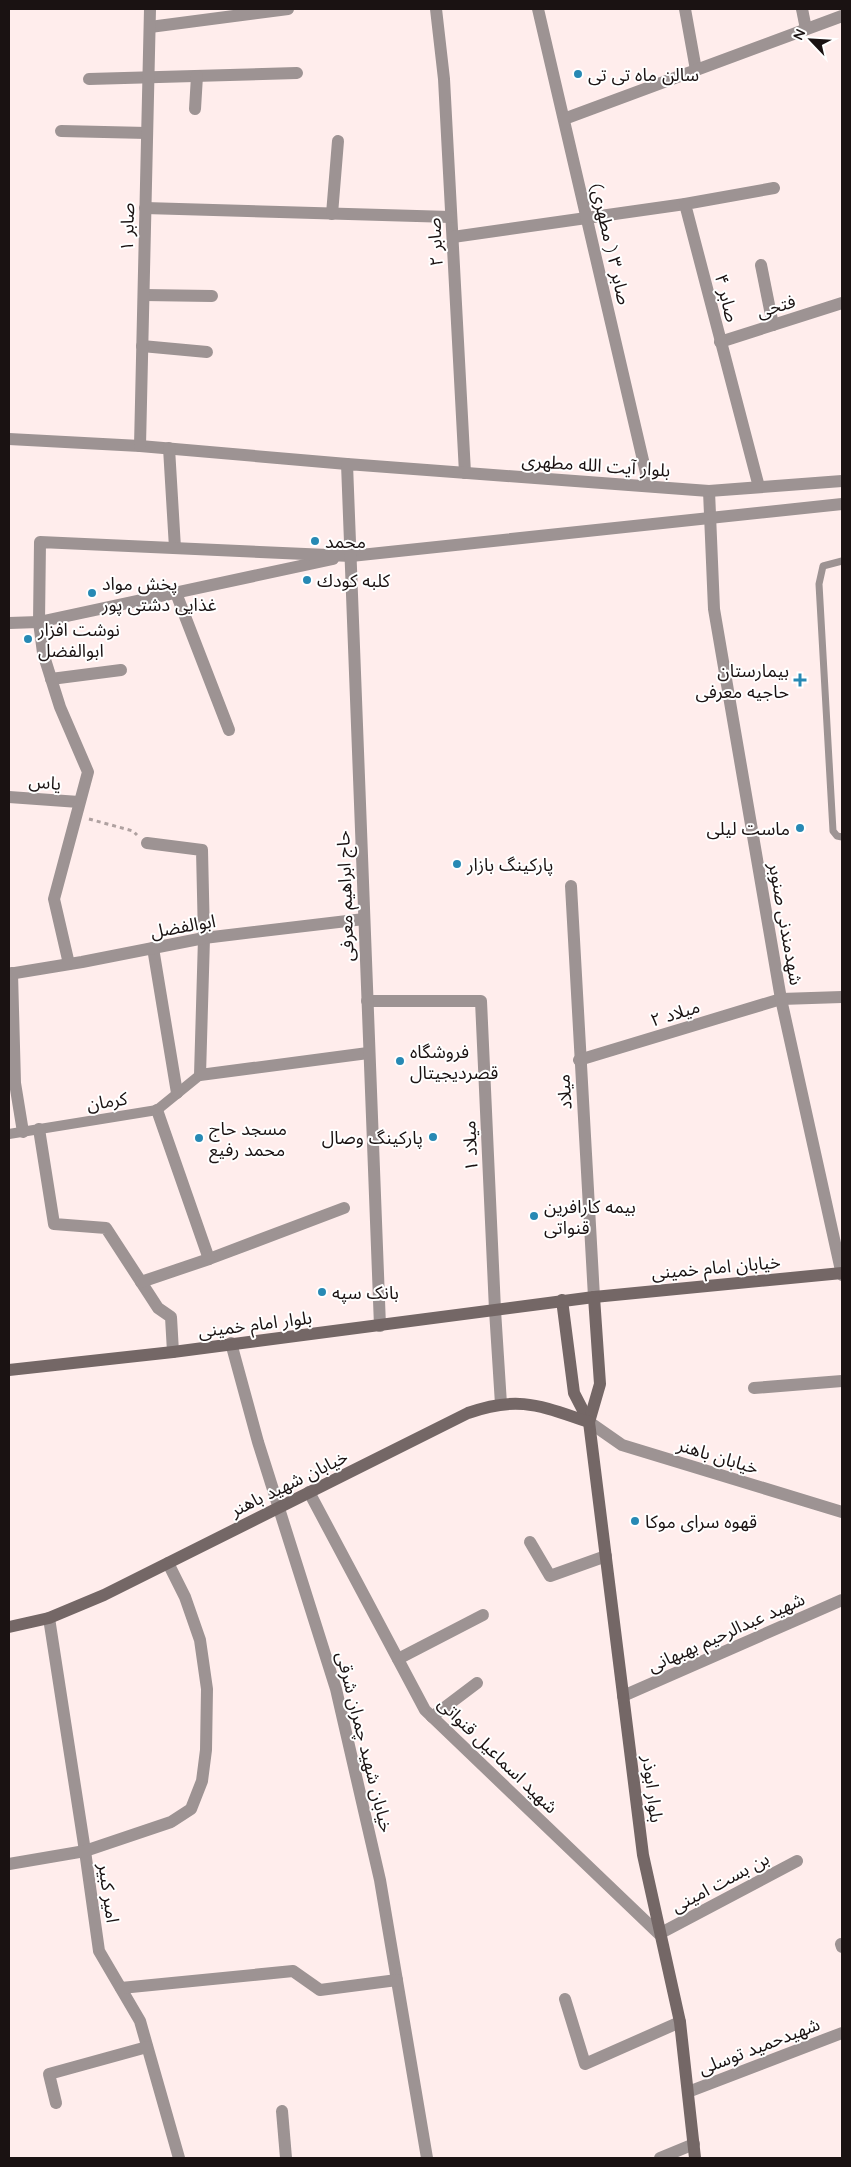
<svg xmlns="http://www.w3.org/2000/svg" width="851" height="2167" font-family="Quicksand,'Noto Sans Arabic',sans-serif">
  <rect width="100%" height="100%" fill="#ffedec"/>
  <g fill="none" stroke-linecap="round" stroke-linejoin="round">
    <path stroke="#afa1a0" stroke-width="3" stroke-dasharray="4 4" stroke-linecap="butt" d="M89,819L133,831L137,835"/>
    <path stroke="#9d9393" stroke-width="7" d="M842,561L823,566L819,584L833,831L837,836L842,837"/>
    <path stroke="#9d9393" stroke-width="10" d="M9,1134L157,1110L200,1075"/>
    <g stroke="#9d9393" stroke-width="12">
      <path d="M436,9L444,79L465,473"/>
      <path d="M685,9L696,70"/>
      <path d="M802,9L806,29"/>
      <path d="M150,27L288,9"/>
      <path d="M89,79L297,73"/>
      <path d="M195,109L197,76"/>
      <path d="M564,119L842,16"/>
      <path d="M61,131L147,133"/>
      <path d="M145,208L451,217"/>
      <path d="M332,214L338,141"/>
      <path d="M453,237L685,204"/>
      <path d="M761,265L773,325"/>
      <path d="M144,295L212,296"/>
      <path d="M720,342L842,303"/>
      <path d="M142,346L207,352"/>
      <path d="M9,439L140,446L347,464"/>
      <path d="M140,446L150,9"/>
      <path d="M169,448L175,548"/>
      <path d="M759,487L685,204L774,188"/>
      <path d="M176,593L229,730"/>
      <path d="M39,622L333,559"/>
      <path d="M51,679L121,670"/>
      <path d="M9,797L79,802"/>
      <path d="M147,843L202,850L204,938L200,1075L368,1053"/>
      <path d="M571,886L594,1297"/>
      <path d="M153,948L177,1093"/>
      <path d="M69,964L54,899L88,772L60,707L43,653L39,622L40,542L351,556"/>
      <path d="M12,973L15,1083L23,1132"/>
      <path d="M9,974L82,962L204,938L364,919"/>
      <path d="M367,1001H481L495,1310L501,1404"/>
      <path d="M579,1060L781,999L842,997"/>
      <path d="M39,1129L54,1224L106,1228L158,1308L171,1317L173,1352"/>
      <path d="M209,1259L344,1208"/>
      <path d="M141,1282L209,1259L157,1110"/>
      <path d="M231,1343L258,1442L336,1689L380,1880L427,2158"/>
      <path d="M754,1388L842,1381"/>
      <path d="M309,1492L425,1710L659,1934L797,1861"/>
      <path d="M530,1542L550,1576L606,1556"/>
      <path d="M49,1618L85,1851L99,1951L140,2021L179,2158"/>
      <path d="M398,1659L483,1615"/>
      <path d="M623,1696L842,1600"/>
      <path d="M432,1717L477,1683"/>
      <path d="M9,1864L85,1851L171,1822L191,1809L202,1781L206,1750L207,1689L200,1640L185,1597L168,1563"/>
      <path d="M841,1944L842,1947"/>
      <path d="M121,1988L293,1971L320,1990L397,1980"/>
      <path d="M565,1999L585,2064L680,2022"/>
      <path d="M688,2092L842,2033"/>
      <path d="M56,2103L49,2074L147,2047"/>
      <path d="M282,2111L286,2158"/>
      <path d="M660,2158L694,2144"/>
    </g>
    <g stroke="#9d9393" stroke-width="12">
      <path d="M538,9L649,486"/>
      <path d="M709,491L714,609L781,999L842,1275"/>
      <path d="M351,556L842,504"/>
      <path d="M9,623L39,622"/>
      <path d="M380,1326L347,464L709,491L842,481"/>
      <path d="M589,1422L622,1445L842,1512"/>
    </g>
    <g stroke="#746766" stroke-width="12">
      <path d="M562,1300L574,1393L589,1422L643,1855L680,2022L695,2158"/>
      <path d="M9,1370L173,1352L594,1297L842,1273"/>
      <path d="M589,1422L600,1384L594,1297"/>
      <path d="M9,1627L49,1618L104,1595L468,1413C519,1395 540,1406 589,1422"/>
    </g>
  </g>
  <g fill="#2789b4" stroke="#fff" stroke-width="2">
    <circle cx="578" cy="74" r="5"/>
    <circle cx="315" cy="541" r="5"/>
    <circle cx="307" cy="580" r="5"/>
    <circle cx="92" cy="593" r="5"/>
    <circle cx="28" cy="639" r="5"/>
    <path d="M797.5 672.5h5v5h5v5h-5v5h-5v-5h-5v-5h5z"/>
    <circle cx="800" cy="828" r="5"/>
    <circle cx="457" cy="864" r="5"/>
    <circle cx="400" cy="1061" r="5"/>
    <circle cx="433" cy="1137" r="5"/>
    <circle cx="199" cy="1138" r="5"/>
    <circle cx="534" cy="1216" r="5"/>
    <circle cx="322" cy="1292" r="5"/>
    <circle cx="635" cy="1521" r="5"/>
  </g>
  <g text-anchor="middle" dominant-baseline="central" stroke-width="4" stroke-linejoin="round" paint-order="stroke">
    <g font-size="18" fill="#1a1212" stroke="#fff" text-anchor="start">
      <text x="588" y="74">سالن ماه تی تی</text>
      <text x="325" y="541">محمد</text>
      <text x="317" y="580">كلبه كودك</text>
      <text x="102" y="583">پخش مواد<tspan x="102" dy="21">غذایی دشتی پور</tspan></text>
      <text x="38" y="629">نوشت افزار<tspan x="38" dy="21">ابوالفضل</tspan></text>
      <text x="789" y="670" text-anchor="end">بیمارستان<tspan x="789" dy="21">حاجیه معرفی</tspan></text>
      <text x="790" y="828" text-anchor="end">ماست لیلی</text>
      <text x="467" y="864">پارکینگ بازار</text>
      <text x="410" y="1051">فروشگاه<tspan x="410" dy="21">قصردیجیتال</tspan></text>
      <text x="209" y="1128">مسجد حاج<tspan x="209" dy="21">محمد رفیع</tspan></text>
      <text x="423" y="1137" text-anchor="end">پارکینگ وصال</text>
      <text x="544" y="1206">بیمه کارافرین<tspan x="544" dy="21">قنواتی</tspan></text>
      <text x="332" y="1292">بانک سپه</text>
      <text x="645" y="1521">قهوه سرای موکا</text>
    </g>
    <g font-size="18" fill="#1a1212" stroke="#fff">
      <text transform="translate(127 227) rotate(-89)">صابر ۱</text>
      <text transform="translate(435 242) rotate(-93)">صابر ۲</text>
      <text transform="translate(611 244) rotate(77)">صابر ۳ ( مطهری)</text>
      <text transform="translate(727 298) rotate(76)">صابر ۴</text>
      <text transform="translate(776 306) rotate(-17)">فتحی</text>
      <text transform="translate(596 465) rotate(4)">بلوار آیت الله مطهری</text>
      <text transform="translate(45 782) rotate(5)">یاس</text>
      <text transform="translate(345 896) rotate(-92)">حاج ابراهیم معرفی</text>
      <text transform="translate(786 924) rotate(80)">شهدمندنی صنوبر</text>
      <text transform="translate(183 926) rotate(-10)">ابوالفضل</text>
      <text transform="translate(675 1013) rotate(-17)">میلاد ۲</text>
      <text transform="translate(564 1092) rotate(-94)">میلاد</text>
      <text transform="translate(107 1101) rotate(-9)">کرمان</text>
      <text transform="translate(470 1146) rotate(-93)">میلاد ۱</text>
      <text transform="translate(716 1267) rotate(-5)">خیابان امام خمینی</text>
      <text transform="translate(255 1324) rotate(-7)">بلوار امام خمینی</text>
      <text transform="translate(718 1456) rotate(17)">خیابان باهنر</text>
      <text transform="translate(289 1483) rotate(-26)">خیابان شهید باهنر</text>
      <text transform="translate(726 1632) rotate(-24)">شهید عبدالرحیم بهبهانی</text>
      <text transform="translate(365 1742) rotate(76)">خیابان شهید چمران شرقی</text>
      <text transform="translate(498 1755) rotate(44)">شهید اسماعیل قنواتی</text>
      <text transform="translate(653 1789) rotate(83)">بلوار ابوذر</text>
      <text transform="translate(720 1882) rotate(-28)">بن بست امینی</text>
      <text transform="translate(109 1893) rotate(82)">امیر کبیر</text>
      <text transform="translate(759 2046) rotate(-21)">شهیدحمید توسلی</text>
    </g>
  </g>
  <rect width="851" height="2167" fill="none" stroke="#1a1212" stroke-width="20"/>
  <g transform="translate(811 40) rotate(295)" stroke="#ffffff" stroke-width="4" paint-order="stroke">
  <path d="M0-4L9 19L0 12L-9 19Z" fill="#1a1212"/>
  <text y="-8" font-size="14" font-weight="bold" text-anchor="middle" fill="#1a1212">N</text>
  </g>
</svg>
